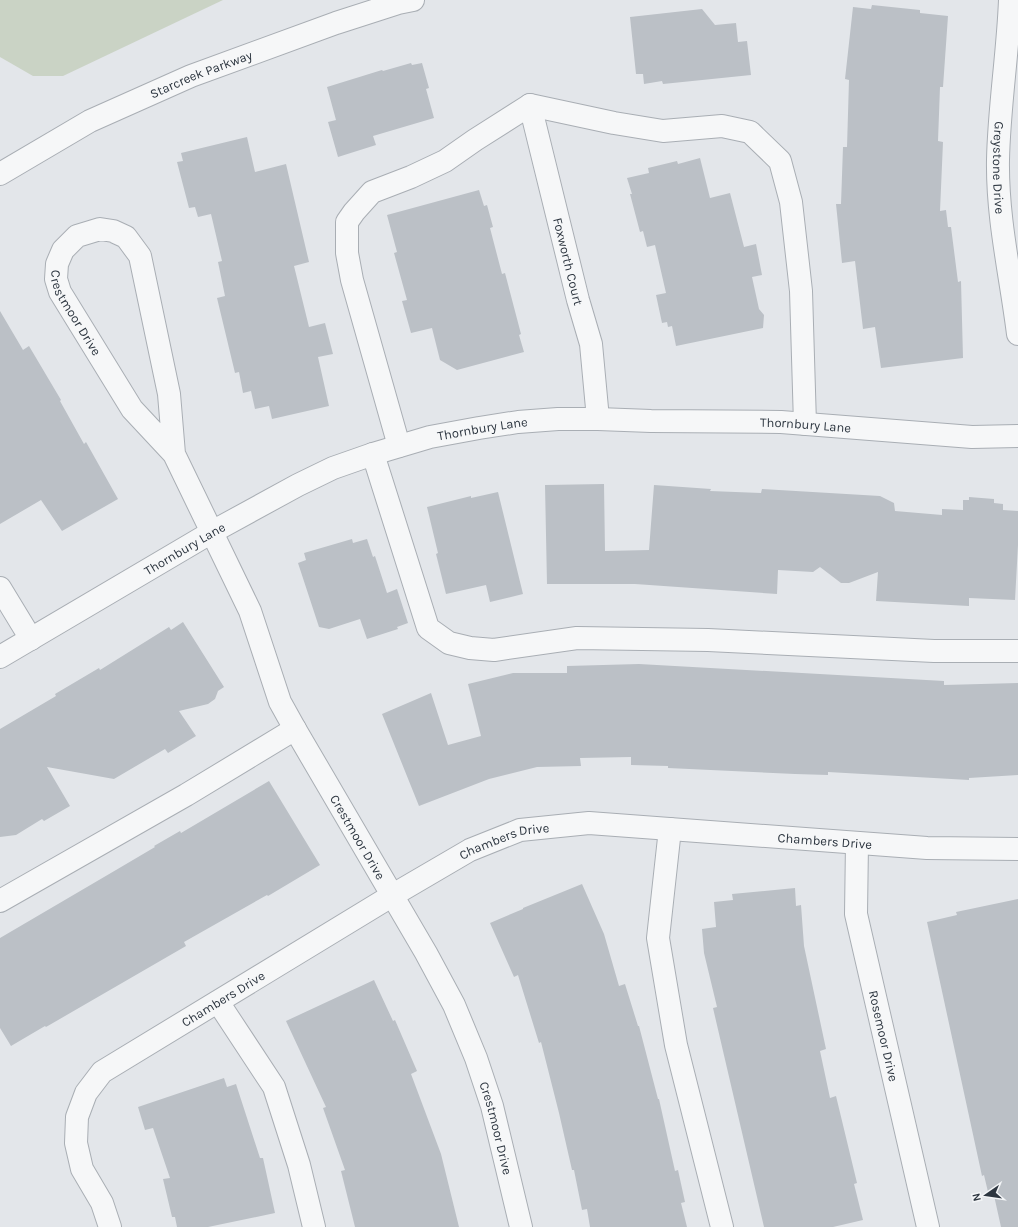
<svg xmlns="http://www.w3.org/2000/svg" width="1018" height="1227" font-family="Karla,sans-serif">
  <rect width="100%" height="100%" fill="#e3e6ea"/>
  <path fill="#cad3c5" d="M0,0H223L63,76H33L0,57Z"/>
  <g fill="#bbc0c6">
    <path d="M872,5L920,10V13L948,16L943,87H940L938,141L943,142L940,211L946,210L948,227H951L958,282L961,281L963,358L881,368L875,327L863,329L855,261L842,263L836,204H841L843,147H847L849,80L845,79L853,7L871,9Z"/>
    <path d="M702,9L715,25L736,23L738,42L747,41L751,75L663,84L662,81L644,84L643,74H636L630,17Z"/>
    <path d="M411,63L412,65L422,63L429,88L426,89L434,118L373,136L376,145L338,157L328,122L336,120L327,87L382,70L383,71Z"/>
    <path d="M247,137L255,172L286,164L309,262L294,266L309,327L325,323L333,354L318,357L329,406L272,419L269,406L255,409L251,391L243,393L239,372L235,373L217,298L225,296L218,262L222,261L211,214L198,217L195,207L189,208L177,162L183,161L181,153Z"/>
    <path d="M700,158L710,198L730,193L744,247L756,244L762,275L752,277L759,309L764,315L763,328L676,346L672,326L668,327L667,322L662,323L656,295L666,293L655,245L647,247L643,231L640,232L630,194H632L627,178L649,173L648,168L677,161L678,164Z"/>
    <path d="M479,190L484,206L487,205L493,227L490,228L502,274L505,273L521,334L519,335L524,352L457,370L440,360L432,328L411,333L402,301L407,300L394,253L397,252L387,215Z"/>
    <path d="M0,311L23,350L29,346L61,400L60,401L84,444L86,442L118,499L62,531L41,500L0,524Z"/>
    <path d="M604,484L605,551L649,550L654,485L711,489L710,491L761,493L762,489L880,496L894,503L895,511L942,515V509L963,510V500H969V497L994,499V503L1003,504V510L1018,511V545L1015,600L969,598V606L876,601L878,572L849,583H841L820,567L813,572L778,570L777,594L635,584H547L545,485Z"/>
    <path d="M498,492L523,594L490,602L486,585L446,594L436,554L438,553L427,507L471,496V498Z"/>
    <path d="M352,539L353,543L367,539L373,557L375,556L387,593L397,589L408,623L397,627L398,629L367,639L360,619L329,629L319,627L298,563L306,560L304,553Z"/>
    <path d="M183,622L224,687L218,691L215,699L208,704L179,711L196,736L168,753L165,749L114,779L47,767L70,806L44,821L42,819L16,835L0,837V729L56,696L55,694L99,668L100,670L169,627L171,630Z"/>
    <path d="M639,664L944,681V685L1018,683V775L969,778V780L828,772V775L795,774L668,768V766L631,765V757L580,758L581,766L537,767L489,779L419,806L382,714L431,693L448,745L481,736L468,684L513,673H567V666Z"/>
    <path d="M269,781L320,865L268,896L267,895L184,942L186,946L46,1027L45,1026L11,1046L0,1028V938L116,870L155,847L154,846L180,831L181,833Z"/>
    <path d="M582,884L604,934L619,986L625,984L638,1026H639L658,1099H659L675,1171L678,1170L685,1202L681,1203L687,1227H590L587,1209L582,1210L574,1170H572L559,1113L541,1042L539,1043L518,975L514,977L490,923L523,909V908Z"/>
    <path d="M795,888L796,906L801,905L804,946L826,1049L820,1051L830,1098L836,1096L857,1183L854,1184L863,1220L833,1227H764L713,1008L717,1007L704,953L702,929L716,927L714,902L733,900L732,894Z"/>
    <path d="M1018,899V1227H1001L993,1191L988,1192L984,1175L982,1176L927,922L957,915L956,912Z"/>
    <path d="M374,980L393,1021L395,1020L417,1071L411,1074L441,1154L459,1227H355L341,1171L345,1170L323,1108L326,1107L286,1021Z"/>
    <path d="M224,1078L227,1087L236,1084L260,1158H263L275,1213L208,1227H177L175,1217H172L163,1179L170,1178L153,1128L145,1130L138,1107Z"/>
  </g>
  <g fill="none" stroke-linecap="round" stroke-linejoin="round">
    <g stroke="#a9aeb4" stroke-width="24">
      <g id="minor">
        <path id="s1" d="M1010,0C1008,53 999,107 998,160C997,219 1011,277 1018,334"/>
        <path id="s2" d="M530,105L578,300L591,344L598,419"/>
        <path id="s3" d="M0,174L90,121L191,76L336,23L398,3L413,0"/>
        <path d="M399,446L352,280L347,253V222L354,212L372,192L411,177L445,161L475,140L530,105L614,123L663,131L722,126L750,132L780,161L791,202L801,291L805,424"/>
        <path id="s4" d="M174,454L169,394L140,256L126,237L113,231L100,229L77,236L63,250L57,264L56,279L60,292L132,409L174,454L250,611L280,702L295,729L426,953L454,1005L476,1058L492,1106L521,1227"/>
        <path d="M373,454L428,628L449,643L470,648L494,650L577,638L708,640L934,651H1018"/>
        <path d="M0,588L31,639"/>
        <path id="s5" d="M0,657L212,532L298,485L333,468L373,454L430,437L479,428L518,422L558,419H598L651,421L781,422L972,437L1018,436"/>
        <path d="M670,829L658,938L676,1045L722,1227"/>
        <path id="s6" d="M857,843L856,914L928,1227"/>
        <path d="M0,901L186,795L295,729"/>
        <path d="M218,1002L274,1087L299,1165L314,1227"/>
        <path id="s7" d="M110,1227L102,1203L82,1169L76,1143L77,1117L86,1093L102,1072L393,895L470,850L520,830L589,823L927,848L1018,849"/>
      </g>
    </g>
    <use href="#minor" stroke="#f6f7f8" stroke-width="22"/>
  </g>
  <g text-anchor="middle" dominant-baseline="central" stroke-width="4" stroke-linejoin="round" paint-order="stroke">
    <g font-size="13" fill="#2d3640" stroke="#f3f5f7">
      <text stroke="none"><textPath href="#s3" startOffset="225">Starcreek Parkway</textPath></text>
      <text stroke="none"><textPath href="#s1" startOffset="168">Greystone Drive</textPath></text>
      <text stroke="none"><textPath href="#s2" startOffset="161">Foxworth Court</textPath></text>
      <text stroke="none"><textPath href="#s4" startOffset="365">Crestmoor Drive</textPath></text>
      <text stroke="none"><textPath href="#s5" startOffset="862">Thornbury Lane</textPath></text>
      <text stroke="none"><textPath href="#s5" startOffset="538">Thornbury Lane</textPath></text>
      <text stroke="none"><textPath href="#s5" startOffset="214">Thornbury Lane</textPath></text>
      <text stroke="none"><textPath href="#s4" startOffset="965">Crestmoor Drive</textPath></text>
      <text stroke="none"><textPath href="#s7" startOffset="959">Chambers Drive</textPath></text>
      <text stroke="none"><textPath href="#s7" startOffset="635">Chambers Drive</textPath></text>
      <text stroke="none"><textPath href="#s7" startOffset="311">Chambers Drive</textPath></text>
      <text stroke="none"><textPath href="#s6" startOffset="196">Rosemoor Drive</textPath></text>
      <text stroke="none"><textPath href="#s4" startOffset="1289">Crestmoor Drive</textPath></text>
    </g>
  </g>
  <g transform="translate(986 1195) rotate(257)" stroke="#f3f5f7" stroke-width="3" paint-order="stroke">
  <path d="M0-3L7 15L0 10L-7 15Z" fill="#2d3640"/>
  <text y="-6" font-size="11" font-weight="bold" text-anchor="middle" fill="#2d3640">N</text>
  </g>
</svg>
